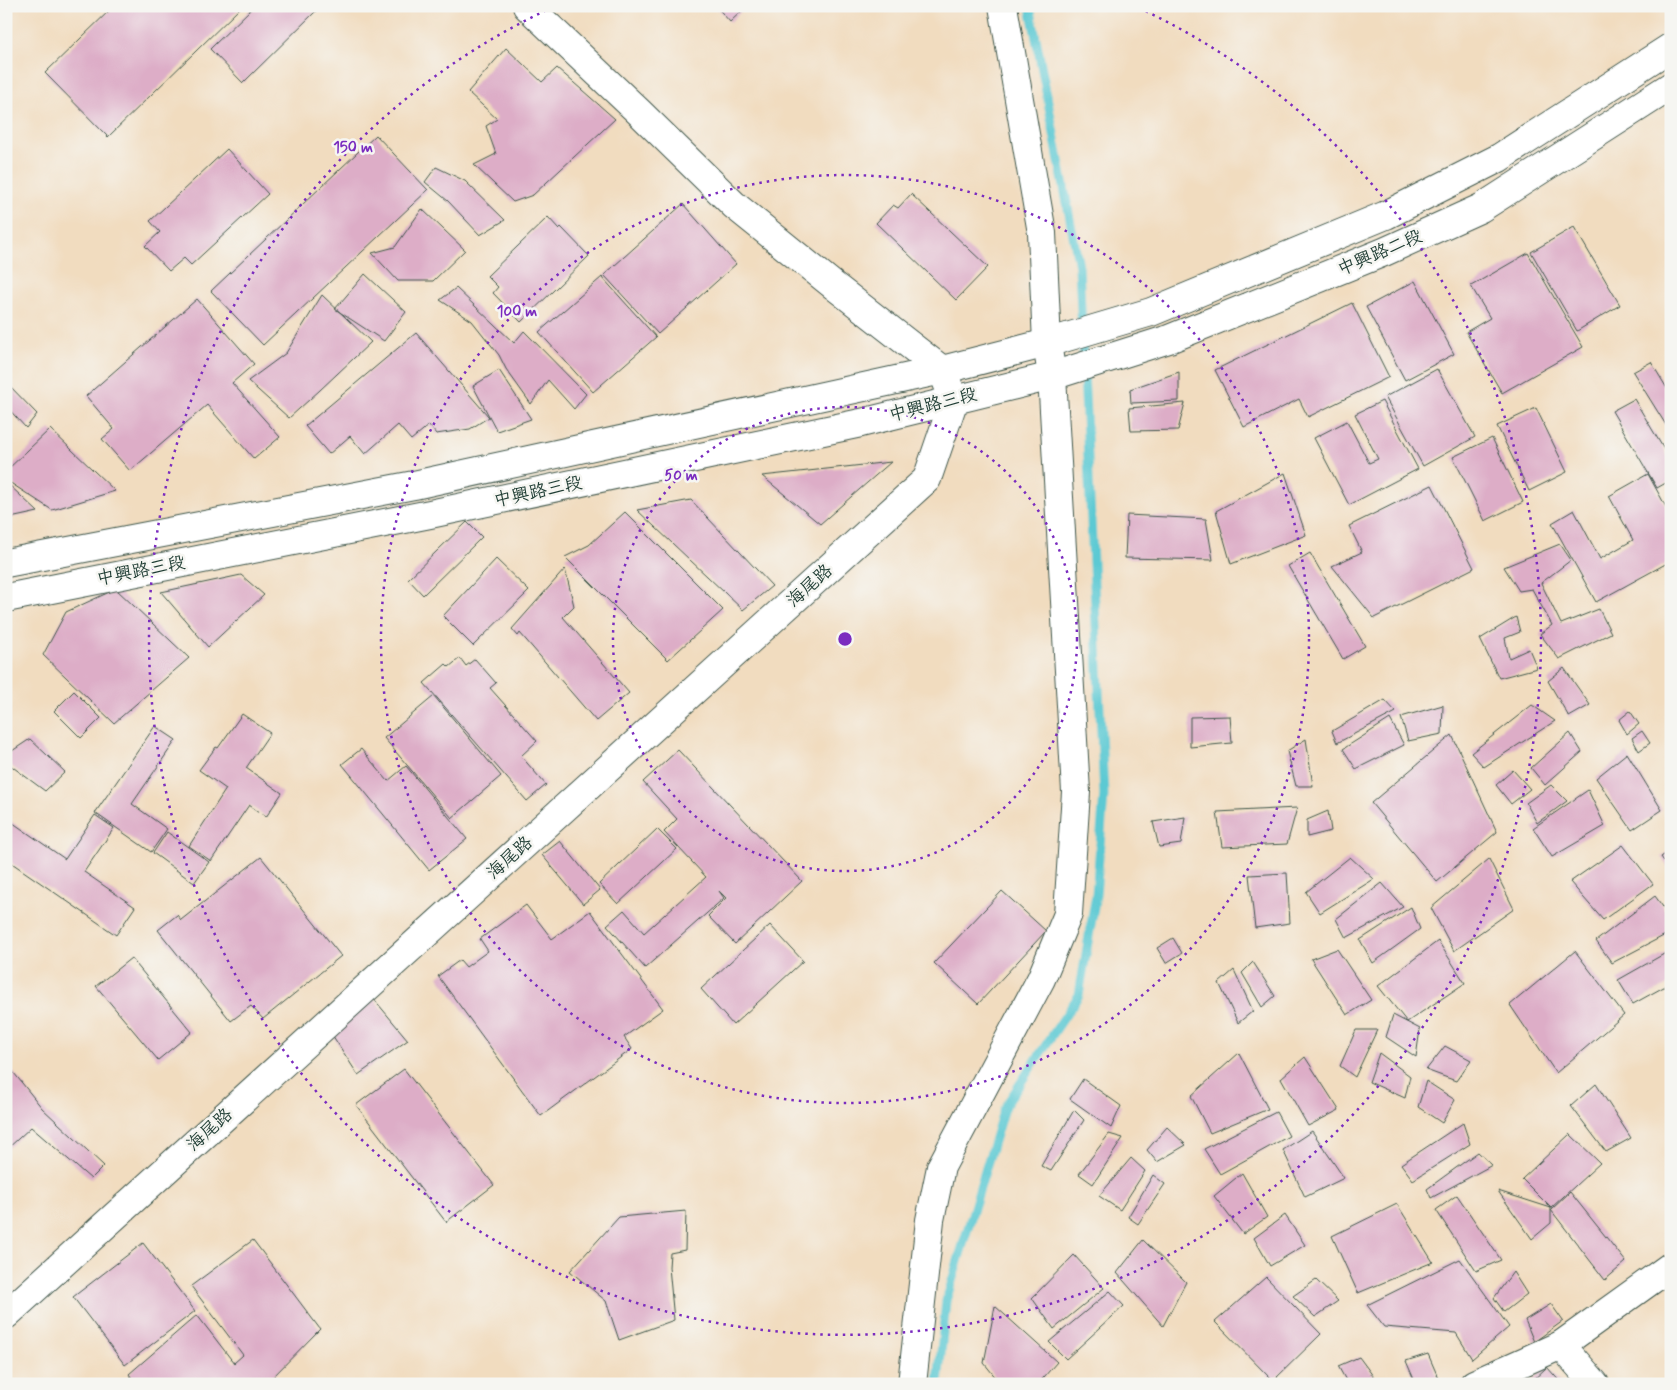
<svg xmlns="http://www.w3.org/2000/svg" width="1677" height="1390" font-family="Mynerve,'LXGW WenKai TC',sans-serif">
  <rect width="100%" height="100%" fill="#f6f6f2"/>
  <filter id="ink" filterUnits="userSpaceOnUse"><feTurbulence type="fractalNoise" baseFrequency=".02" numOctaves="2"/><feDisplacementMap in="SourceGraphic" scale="10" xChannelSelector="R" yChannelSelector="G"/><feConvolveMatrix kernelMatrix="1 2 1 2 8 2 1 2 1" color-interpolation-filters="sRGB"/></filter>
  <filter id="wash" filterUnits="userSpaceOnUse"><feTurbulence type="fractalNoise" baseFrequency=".0096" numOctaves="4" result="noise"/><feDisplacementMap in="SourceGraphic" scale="20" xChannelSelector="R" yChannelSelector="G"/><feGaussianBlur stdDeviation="1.12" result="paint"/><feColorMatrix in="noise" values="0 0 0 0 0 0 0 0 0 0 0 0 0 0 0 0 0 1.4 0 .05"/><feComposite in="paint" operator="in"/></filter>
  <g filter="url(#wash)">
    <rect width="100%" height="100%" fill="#f1dcbf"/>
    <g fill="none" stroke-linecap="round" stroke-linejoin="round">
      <path stroke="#5cc9d3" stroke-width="9" d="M938,1384L946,1301L1004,1108L1079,995L1096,895L1104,795L1079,267L1030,6"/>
    </g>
    <g id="blocks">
      <g fill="#ddadc7">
        <path d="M114,6H238L240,8L108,137L45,73Z"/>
        <path d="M254,6H321L243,83L210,49Z"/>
        <path d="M716,6H747L730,22Z"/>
        <path d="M506,48L542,82L557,68L615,119L533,195L513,202L474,165L496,154L486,126L497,119L468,92Z"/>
        <path d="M376,135L428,190L263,345L211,291Z"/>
        <path d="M227,149L268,194L191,265L184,258L169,271L145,246L160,232L150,221Z"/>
        <path d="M436,167L465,181L505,220L480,235L448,201L425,182Z"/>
        <path d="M911,194L988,267L956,300L876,223L893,205L898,208Z"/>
        <path d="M683,204L736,264L658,334L604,275Z"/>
        <path d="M422,209L465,250L433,281H398L372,253L395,247Z"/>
        <path d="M548,217L559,229L561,227L589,256L521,322L493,293L498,287L487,276Z"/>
        <path d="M1574,227L1620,305L1577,331L1531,252Z"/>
        <path d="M1528,253L1583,347L1502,393L1466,332L1490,318L1471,286Z"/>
        <path d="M365,274L406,312L384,341L335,309Z"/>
        <path d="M602,277L656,337L593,392L539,332Z"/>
        <path d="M1415,281L1454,354L1405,380L1366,307Z"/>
        <path d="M456,288L514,343L524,331L586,394L574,409L548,380L531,404L506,369L499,355L472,321L440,300Z"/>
        <path d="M322,295L371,342L320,390L289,418L248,381L286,353Z"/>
        <path d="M197,299L254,364L232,383L280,437L254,459L207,405L130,471L102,439L114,429L86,396Z"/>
        <path d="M1352,303L1389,377L1308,417L1299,399L1244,427L1215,370Z"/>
        <path d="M416,333L489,417L470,429L436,434L429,425L411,440L398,425L365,454L350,436L329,454L305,426Z"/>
        <path d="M1651,362L1671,395V433L1633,372Z"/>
        <path d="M1437,369L1475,437L1423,466L1385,397Z"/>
        <path d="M499,370L531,419L497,431L473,386Z"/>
        <path d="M1179,372V401L1131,403L1130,389Z"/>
        <path d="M6,382L37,414L26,428L6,406Z"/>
        <path d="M1634,399L1671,461V480L1657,488L1612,411Z"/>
        <path d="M1382,401L1418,469L1349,505L1314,438L1347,421L1369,463L1378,459L1355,414Z"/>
        <path d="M1185,403L1178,430L1131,431L1129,408Z"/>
        <path d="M1536,408L1567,472L1529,491L1497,426Z"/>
        <path d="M50,429L115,491L52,510L6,480V471Z"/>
        <path d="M1492,438L1523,502L1485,521L1453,457Z"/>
        <path d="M891,462L820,524L762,476Z"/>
        <path d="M1285,473L1306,535L1231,564L1216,511Z"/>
        <path d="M1648,474L1671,516V561L1596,602L1552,523L1574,510L1600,559L1633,540L1609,496Z"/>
        <path d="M6,482L38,512L6,519Z"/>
        <path d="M1432,485L1474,568L1374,618L1332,566L1362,552L1349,526Z"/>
        <path d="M691,500L772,586L743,610L637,510Z"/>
        <path d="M625,512L723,610L668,660L565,557L589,545Z"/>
        <path d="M1127,515L1206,519L1213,560L1125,558Z"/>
        <path d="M467,522L482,537L423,595L408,579Z"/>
        <path d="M1560,544L1571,560L1541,583L1561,624L1599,609L1611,633L1559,659L1540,634L1552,625L1532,589L1519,591L1504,567Z"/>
        <path d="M1310,553L1365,646L1343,659L1288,566Z"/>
        <path d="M496,559L529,591L473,646L443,616Z"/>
        <path d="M565,569L574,606L563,617L629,693L596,721L520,633L518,636L512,629Z"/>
        <path d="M241,575L264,595L208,647L161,592Z"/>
        <path d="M116,589L189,658L114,723L43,655L66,612Z"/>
        <path d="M1516,617L1520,632L1505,638L1509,658L1529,649L1537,668L1499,678L1480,639Z"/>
        <path d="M460,658L466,666L475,659L496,683L490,688L537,741L521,756L546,785L527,801L424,683L446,664L449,667Z"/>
        <path d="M1564,668L1590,705L1569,717L1548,681Z"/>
        <path d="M74,691L101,718L81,738L54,711Z"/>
        <path d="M434,696L501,776L452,818L384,738Z"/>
        <path d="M1385,700L1396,712L1337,743L1332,731Z"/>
        <path d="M1443,705L1442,734L1408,741L1401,717Z"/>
        <path d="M1532,705L1555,721L1484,767L1471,753Z"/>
        <path d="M1630,711L1639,724L1627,734L1619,720Z"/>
        <path d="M242,714L270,733L246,768L282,793L266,817L249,805L211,861L189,846L226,789L199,770L216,747L218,748Z"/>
        <path d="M1230,716L1232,743L1190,747V717Z"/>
        <path d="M1390,719L1404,745L1356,769L1343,749Z"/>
        <path d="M155,726L176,740L132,804L167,829L151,852L95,813Z"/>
        <path d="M1642,731L1650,743L1639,751L1632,738Z"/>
        <path d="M1570,733L1582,752L1545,785L1531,768Z"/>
        <path d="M1452,735L1497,832L1437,882L1371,803Z"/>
        <path d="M30,739L65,772L45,791L6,762V755Z"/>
        <path d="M1306,739L1313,786H1296L1287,751Z"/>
        <path d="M361,749L388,781L406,766L467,839L429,870L342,764Z"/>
        <path d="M678,750L802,881L735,944L708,916L726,898L719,891L724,898L645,968L607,925L624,910L644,933L706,877L664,832L677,819L643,782Z"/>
        <path d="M1627,753L1662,810L1632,830L1596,778Z"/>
        <path d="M1513,770L1530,789L1511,804L1496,785Z"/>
        <path d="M1551,785L1567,801L1537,823L1526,803Z"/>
        <path d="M1588,790L1605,826L1552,857L1533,828Z"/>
        <path d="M1297,808L1287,844L1222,847L1217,812Z"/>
        <path d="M1328,811L1331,831L1307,837V820Z"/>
        <path d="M95,815L114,828L84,872L135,907L116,935L6,859V818L65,859Z"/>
        <path d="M1185,817L1181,844L1159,847L1153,822Z"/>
        <path d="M657,829L677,849L618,904L599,884Z"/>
        <path d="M167,832L209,862L194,883L153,853Z"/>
        <path d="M560,841L600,890L583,904L542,855Z"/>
        <path d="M1623,845L1653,884L1603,920L1570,882Z"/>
        <path d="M1671,850V871L1661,857Z"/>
        <path d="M261,857L341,956L263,1019L251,1006L231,1021L158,930L177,915L181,920Z"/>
        <path d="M1350,857L1374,879L1320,913L1306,892Z"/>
        <path d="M1489,859L1514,909L1454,951L1431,908Z"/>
        <path d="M1287,873L1290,923L1255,928L1249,875Z"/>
        <path d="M1382,883L1403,907L1346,938L1336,919Z"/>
        <path d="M1002,891L1046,931L978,1004L934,963Z"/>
        <path d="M1655,896L1671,918V932L1612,963L1596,941Z"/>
        <path d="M526,905L552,939L590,911L663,1009L624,1037L632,1049L541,1116L438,976L460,960L466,967L488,951L480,939Z"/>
        <path d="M1411,907L1420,929L1373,963L1360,940Z"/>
        <path d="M770,925L803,961L733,1025L701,989Z"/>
        <path d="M1173,938L1182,953L1166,963L1157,948Z"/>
        <path d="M1438,941L1465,983L1407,1022L1378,986Z"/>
        <path d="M1337,949L1371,1000L1347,1015L1311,959Z"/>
        <path d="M1671,950V983L1633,1004L1618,980Z"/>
        <path d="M1575,951L1624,1015L1556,1073L1510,1005Z"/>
        <path d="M131,958L192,1032L158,1060L96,986Z"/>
        <path d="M1253,962L1275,996L1262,1007L1242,973Z"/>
        <path d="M1234,970L1253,1011L1238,1023L1219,983Z"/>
        <path d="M373,998L408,1040L358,1075L329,1030Z"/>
        <path d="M1393,1015L1420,1029L1416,1057L1386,1037Z"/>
        <path d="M1356,1030H1377L1355,1077L1340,1066Z"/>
        <path d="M1445,1046L1471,1060L1456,1081L1426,1070Z"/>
        <path d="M1239,1053L1268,1109L1210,1133L1191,1096Z"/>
        <path d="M1379,1053L1410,1076L1405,1098L1369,1082Z"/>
        <path d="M1305,1057L1339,1110L1308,1126L1281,1078Z"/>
        <path d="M6,1063L42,1108L104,1166L91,1179L31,1127L6,1150Z"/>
        <path d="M404,1069L494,1185L446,1222L356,1105Z"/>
        <path d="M1083,1079L1121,1106L1111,1128L1070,1099Z"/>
        <path d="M1426,1081L1455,1100L1442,1123L1418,1107Z"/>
        <path d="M1596,1084L1631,1138L1606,1152L1571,1106Z"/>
        <path d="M1074,1110L1084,1120L1051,1171L1041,1166Z"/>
        <path d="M1276,1112L1289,1136L1220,1174L1204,1149Z"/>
        <path d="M1463,1123L1470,1144L1413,1180L1401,1164Z"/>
        <path d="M1167,1127L1186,1145L1157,1162L1147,1150Z"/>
        <path d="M1312,1131L1344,1178L1305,1197L1283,1150Z"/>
        <path d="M1109,1134L1123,1138L1093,1184L1079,1174Z"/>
        <path d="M1570,1134L1600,1163L1551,1208L1522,1179Z"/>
        <path d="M1478,1152L1492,1165L1431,1198L1427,1189Z"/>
        <path d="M1131,1158L1145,1171L1120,1210L1099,1196Z"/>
        <path d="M1242,1173L1267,1217L1243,1234L1214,1196Z"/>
        <path d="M1153,1175L1165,1184L1138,1224L1128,1217Z"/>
        <path d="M1498,1191L1551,1208V1210L1570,1192L1626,1262L1605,1280L1551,1210V1223L1532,1239Z"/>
        <path d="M1457,1195L1501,1260L1476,1271L1436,1210Z"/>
        <path d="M1397,1204L1433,1262L1358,1293L1332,1236Z"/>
        <path d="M686,1211L685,1250L670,1253L669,1267L674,1320L619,1340L606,1301L570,1271L619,1217Z"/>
        <path d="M1285,1215L1305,1245L1270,1266L1254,1238Z"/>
        <path d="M253,1240L320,1329L266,1384H136L129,1374L197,1315L234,1363L243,1355L191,1286Z"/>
        <path d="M1143,1240L1186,1282L1163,1326L1117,1273Z"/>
        <path d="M143,1243L195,1311L125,1365L73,1297Z"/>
        <path d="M1074,1255L1104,1288L1054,1329L1032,1298Z"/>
        <path d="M1460,1259L1509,1327L1472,1359L1456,1333L1384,1327L1367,1305Z"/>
        <path d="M1513,1272L1527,1294L1504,1312L1494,1298Z"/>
        <path d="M1266,1277L1321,1334L1273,1381L1215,1322Z"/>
        <path d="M1316,1280L1338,1301L1315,1317L1293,1296Z"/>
        <path d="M1110,1291L1124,1306L1066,1359L1049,1342Z"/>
        <path d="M1551,1304L1563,1321L1534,1342L1525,1320Z"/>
        <path d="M995,1306L1057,1362L1038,1384H1001L984,1363Z"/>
        <path d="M1428,1354L1441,1384H1416L1406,1361Z"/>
        <path d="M1359,1357L1379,1384H1348L1338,1366Z"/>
        <path d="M1547,1367L1562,1384H1529Z"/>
      </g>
    </g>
  </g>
  <g filter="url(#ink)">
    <use href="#blocks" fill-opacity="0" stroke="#3e5549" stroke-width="1"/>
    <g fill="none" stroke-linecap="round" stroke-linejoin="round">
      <g stroke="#3e5549" stroke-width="30">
        <g id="minor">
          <path d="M6,1315L927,479L954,400L942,370L833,285L734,205L640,113L527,6"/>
          <path d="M912,1384L930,1220L941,1167L1041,979L1068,914L1076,792L1052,376L1047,343L1042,233L1003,6"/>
          <path d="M1474,1384L1561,1345"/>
          <path d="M1595,1384L1561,1345L1671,1266"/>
        </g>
      </g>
      <g stroke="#3e5549" stroke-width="30">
        <g id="major">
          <path d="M6,563L414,485L942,370L1047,343L1151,312L1386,215L1499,158L1671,47"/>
          <path d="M6,598L430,514L861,423L1052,376L1169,339L1384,252L1481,208L1671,86"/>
        </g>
      </g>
      <use href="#minor" stroke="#fff" stroke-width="28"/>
      <use href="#major" stroke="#fff" stroke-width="28"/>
    </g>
  </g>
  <g fill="none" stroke="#7b2cbf" stroke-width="2.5" stroke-dasharray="2.5 5">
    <circle cx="845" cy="639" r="232"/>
    <circle cx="845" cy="639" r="464"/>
    <path d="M1139 8A696 696 0 1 1 551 8"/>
  </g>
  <g text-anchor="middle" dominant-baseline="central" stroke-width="5" stroke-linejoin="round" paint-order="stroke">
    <g font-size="18" fill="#1f3d34" stroke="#f6f6f2">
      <text transform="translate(1380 253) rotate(-23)">中興路二段</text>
      <text transform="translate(933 405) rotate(-14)">中興路三段</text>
      <text transform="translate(538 492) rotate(-12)">中興路三段</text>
      <text transform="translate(141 571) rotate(-11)">中興路三段</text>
      <text transform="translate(810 586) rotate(-42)">海尾路</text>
      <text transform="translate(510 858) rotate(-42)">海尾路</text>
      <text transform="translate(210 1130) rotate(-42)">海尾路</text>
    </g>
  </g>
  <circle cx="845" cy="639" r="8" fill="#7b2cbf" stroke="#f6f6f2" stroke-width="2.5"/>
  <g font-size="15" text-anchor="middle" font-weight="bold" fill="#7b2cbf" stroke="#f6f6f2" stroke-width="5" stroke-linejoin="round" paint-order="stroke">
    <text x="353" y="152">150 m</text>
    <text x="517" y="316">100 m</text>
    <text x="681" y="480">50 m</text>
  </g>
  <rect width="1677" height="1390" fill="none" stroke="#f6f6f2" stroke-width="25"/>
</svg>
